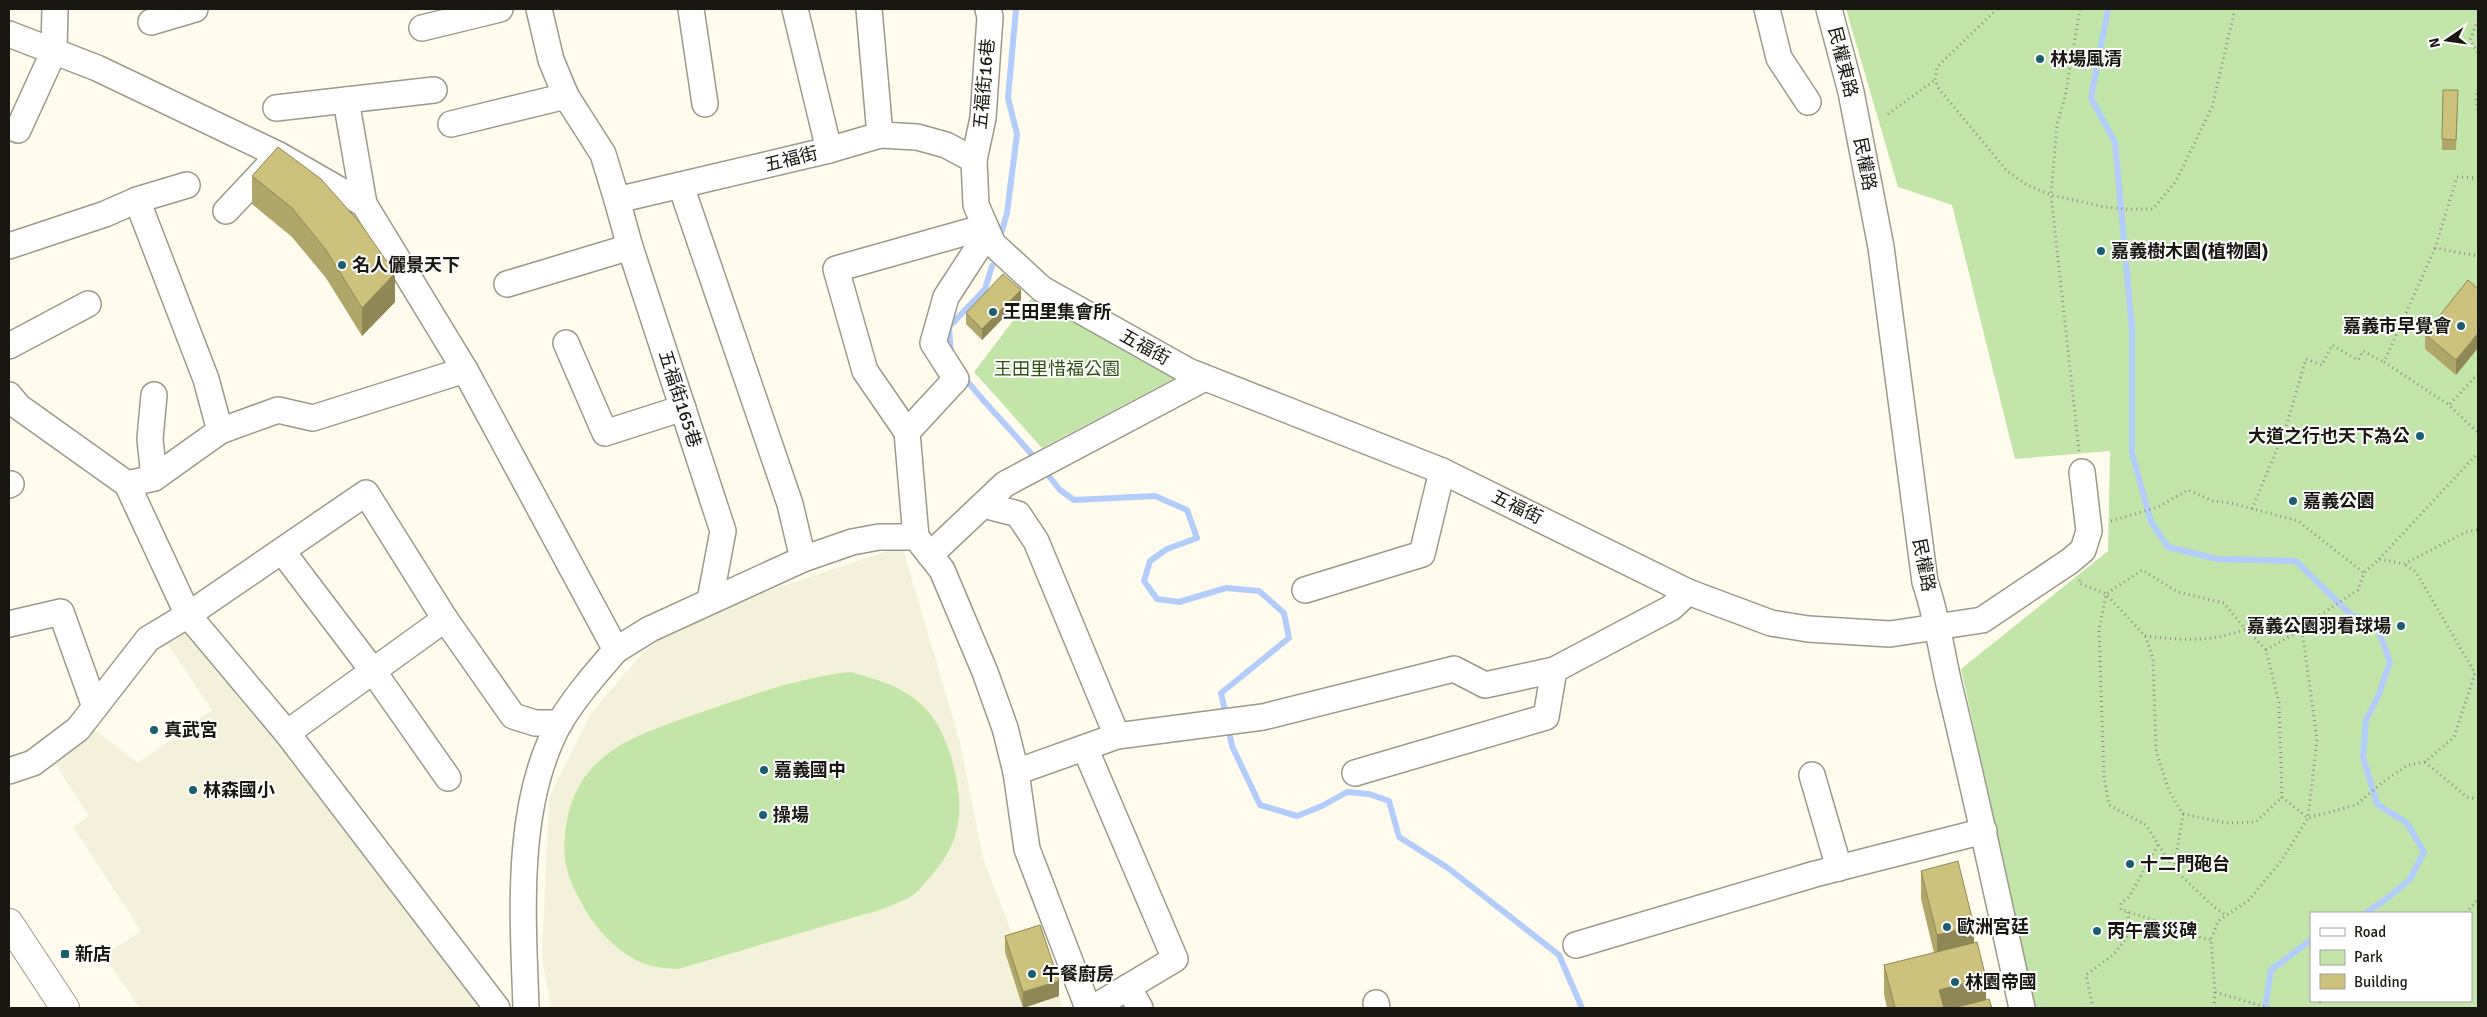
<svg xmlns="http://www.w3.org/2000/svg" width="2487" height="1017" font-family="Signika,'Noto Sans TC',sans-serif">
  <rect width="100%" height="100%" fill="#fffced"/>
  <g fill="#f4f1da">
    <path d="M902,546L960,742L983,858L1012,933L1037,932L1063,1008H551L542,957L549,797L591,713L641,655L683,620Z"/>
    <path d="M186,623L484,1008H139L104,955L141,931L73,827L89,816L55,764L90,726L138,763L212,710L165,640Z"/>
  </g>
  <g fill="#c2e5a9" fill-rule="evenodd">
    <path d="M1846,9H2478V1008H2036L1961,669L2108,551L2110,451L2015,459L1952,205L1898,187ZM2311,913H2471V1001H2311Z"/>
    <path d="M1042,289L1188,371L1042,448L974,372L1024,306Z"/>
    <path d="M850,672C905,686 936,702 952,760C964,807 964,838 931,876C925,882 918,893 910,897C887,910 857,916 831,924C780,939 729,954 678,969C669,968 657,968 648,965C617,954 593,927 579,898C565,872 562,856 566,826C577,748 644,733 708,710C754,694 802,677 850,672Z"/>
  </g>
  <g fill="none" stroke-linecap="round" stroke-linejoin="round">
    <g stroke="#b2ccfc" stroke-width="6">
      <path d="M2108,9L2091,98L2115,142L2132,329V453L2151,522L2168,547L2217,559L2296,561L2350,614L2377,626L2390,662L2379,694L2366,720L2363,757L2377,804L2407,823L2424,852L2410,879L2389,897L2366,913"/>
      <path d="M1002,231L1007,213L1017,134L1008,98L1016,9"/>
      <path d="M951,354L949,327L985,289L992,266"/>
      <path d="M964,377C987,407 1014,432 1038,462"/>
      <path d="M1044,470L1060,490L1074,500L1155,496L1187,510L1197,538L1167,549L1150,561L1144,581L1157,599L1179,602L1226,588L1259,591L1284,613L1289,638L1221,693L1226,716"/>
      <path d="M1228,728L1232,746L1260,805L1297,816L1322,806L1347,792L1369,794L1389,801L1399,837L1448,868L1559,955L1582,1008"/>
      <path d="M2265,1008L2271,970L2311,940"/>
    </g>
    <g stroke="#9b998a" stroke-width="28">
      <g id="minor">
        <path d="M539,9L551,60L566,96L603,154L617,200L829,150L880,135L917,137L946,145L974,160L976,205L993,244L1042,289L1188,371L1442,471L1688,592L1771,623L1808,629L1890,634L1982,620L2070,561L2083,550L2089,531L2082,472"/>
        <path d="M691,9L705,104"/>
        <path d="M795,9L829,150"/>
        <path d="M869,9L880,135"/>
        <path d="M1767,9L1779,58L1808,102"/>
        <path d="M1829,9L1851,92L1881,247L1925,582C1938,619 1942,658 1952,697C1977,800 1999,904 2022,1008"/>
        <path d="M151,22L195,9"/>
        <path d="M422,28L500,9"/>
        <path d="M9,34L97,68L279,155L364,204L465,370L616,650L650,629L803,559L852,542L879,537H916L942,570L985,672L1005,728L1016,772L1027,849L1088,1008"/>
        <path d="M346,100L364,204"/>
        <path d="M276,108L434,90"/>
        <path d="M451,124L566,96"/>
        <path d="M18,130L54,51L55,9"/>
        <path d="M974,160L983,118L990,17L988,9"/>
        <path d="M681,186L790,504L803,559"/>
        <path d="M137,200L187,185"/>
        <path d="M617,200L630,247L723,531L710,600"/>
        <path d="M226,211L276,158"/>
        <path d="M9,246L105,214L137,200L206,379L220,431"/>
        <path d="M507,284L630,247"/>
        <path d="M566,343L605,433L683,408"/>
        <path d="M9,346L88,304"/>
        <path d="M9,395L19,407L127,484L188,615L287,733L497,1008"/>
        <path d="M154,395L150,439L154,478"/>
        <path d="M907,432L865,371L836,269L985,227"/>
        <path d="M127,484L154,478L220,431L278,410L313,418L465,370"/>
        <path d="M9,485L11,484"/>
        <path d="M983,505L1018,514L1036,541L1117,736"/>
        <path d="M916,537L907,432L956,379L933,343L946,297L987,234"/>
        <path d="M282,551L373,671L448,778"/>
        <path d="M930,555L1005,484L1205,378"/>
        <path d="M1305,590L1422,554L1442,471"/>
        <path d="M9,624L61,612L95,707"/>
        <path d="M287,733L445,619"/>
        <path d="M1085,748L1175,959L1093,1008"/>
        <path d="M9,771L33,763L78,729L148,639L188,615L366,493L445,619L513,716L535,723H560"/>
        <path d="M1016,772L1117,736L1263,717L1454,669L1485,685L1554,670"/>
        <path d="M1355,773L1546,717L1554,670L1671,608L1688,592"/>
        <path d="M1812,775L1839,868"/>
        <path d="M1576,945L1815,874L1984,831"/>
        <path d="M1128,987L1140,1008"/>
        <path d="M1376,1003L1377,1008"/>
        <path d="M526,1008C523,916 514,805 560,722C576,696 596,673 616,650"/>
      </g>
    </g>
    <g stroke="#9b998a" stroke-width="30">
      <path id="major" d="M9,923L65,1008"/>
    </g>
    <g stroke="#8f8d82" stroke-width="3" stroke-dasharray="1 4" stroke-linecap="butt">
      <path d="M1997,9L1937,67L1935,80L1939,89L2007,171L2027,185L2051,195L2105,207L2126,209H2153L2176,181L2212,107L2235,9"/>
      <path d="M2478,20L2470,40L2478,54"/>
      <path d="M2478,89L2476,97L2478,111"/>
      <path d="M1888,114L1935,80"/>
      <path d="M2478,178L2457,177L2435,248L2478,256"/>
      <path d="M2435,248L2384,362L2449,405"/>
      <path d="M2478,374L2449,405L2478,433"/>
      <path d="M2079,451L2051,195L2057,124L2065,97L2080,9"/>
      <path d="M2252,509L2285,430L2306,359L2322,365L2332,345L2358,360L2363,351L2384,362"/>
      <path d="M2111,521L2158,507L2188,490L2213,501L2231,503L2298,521L2364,573"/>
      <path d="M2379,559L2478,453"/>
      <path d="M2080,580L2079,583L2106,594L2099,630L2104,777L2109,805L2146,825L2174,869L2214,907L2226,915"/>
      <path d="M2145,636C2183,640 2209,643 2246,629L2266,650L2279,703L2282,797L2308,818L2356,805L2383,782L2408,765L2425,762L2454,737L2475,673L2416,572L2404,564"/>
      <path d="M2266,650L2302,629"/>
      <path d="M2425,762L2467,797L2478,799"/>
      <path d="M2183,814L2227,823L2256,822L2282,797"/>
      <path d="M2158,845L2129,897L2121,903V910L2151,919L2175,931L2211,940"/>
      <path d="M2174,869L2183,814L2169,791L2156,751L2153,658L2145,636L2106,594L2142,570L2178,592L2224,603L2245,629"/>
      <path d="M2466,913L2478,899"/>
      <path d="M2093,1008L2086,975L2114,954L2129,934L2128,912"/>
      <path d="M2214,1008L2215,992"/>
      <path d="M2269,1008L2215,992L2211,940L2218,921L2249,900L2281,861L2308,818L2317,739L2302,630L2314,619L2358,590L2364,573L2379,559L2404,564L2466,532L2478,530"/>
      <path d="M2320,1008V1001"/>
    </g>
    <use href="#minor" stroke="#fff" stroke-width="25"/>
    <use href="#major" stroke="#fff" stroke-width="28"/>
  </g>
  <g fill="#b1a66a">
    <path d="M2458,101L2456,150H2442V139Z"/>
    <path d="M278,147L395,302L362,336L326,278L292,237L252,204V176Z"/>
    <path d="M2468,280L2456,375L2425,349V334Z"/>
    <path d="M1021,300L982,340L966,324V313Z"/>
    <path d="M1921,871L1974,943L1986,1000L1992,1008H1887L1884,994V965L1934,953L1921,899Z"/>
    <path d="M1005,936L1059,996L1023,1008L1005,952Z"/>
  </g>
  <g fill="#908756">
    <path d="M395,273V302L362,336V308Z"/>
    <path d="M1021,290V300L982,340V329Z"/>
    <path d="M2478,333V348L2456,375V360Z"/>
    <path d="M1974,926V955L1937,964V935Z"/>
    <path d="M1986,978V1007L1980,1008H1939V990Z"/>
    <path d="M1059,981V996L1023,1008V992Z"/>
  </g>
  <g fill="#cec17b" stroke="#908756">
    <path d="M2443,90H2458L2456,140L2442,139Z"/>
    <path d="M278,147L321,179L360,223L395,273L362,308L326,250L292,208L252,176Z"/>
    <path d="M1003,274L1021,290L982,329L966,313Z"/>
    <path d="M2468,280L2478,289V333L2456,360L2425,334Z"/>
    <path d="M1958,861L1974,926L1937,935L1921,871Z"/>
    <path d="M1040,925L1059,981L1023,992L1005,936Z"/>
    <path d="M1977,942L1986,978L1939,990L1944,1008H1895L1884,965Z"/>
    <path d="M1989,999L1992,1008H1953Z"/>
  </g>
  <g fill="#195f70" stroke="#fff" stroke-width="2">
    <circle cx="2040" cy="59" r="5"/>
    <circle cx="2101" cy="251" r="5"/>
    <circle cx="342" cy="265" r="5"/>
    <circle cx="993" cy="312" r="5"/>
    <circle cx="2461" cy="326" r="5"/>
    <circle cx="2420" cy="436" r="5"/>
    <circle cx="2293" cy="501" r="5"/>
    <circle cx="2401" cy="626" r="5"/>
    <circle cx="154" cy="730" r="5"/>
    <circle cx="764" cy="770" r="5"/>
    <circle cx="193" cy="790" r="5"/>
    <circle cx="763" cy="815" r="5"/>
    <circle cx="2130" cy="864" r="5"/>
    <circle cx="1947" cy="927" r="5"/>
    <circle cx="2097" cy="931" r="5"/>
    <rect x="60" y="949" width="10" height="10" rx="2.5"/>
    <circle cx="1032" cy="974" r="5"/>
    <circle cx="1955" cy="982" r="5"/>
  </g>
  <g text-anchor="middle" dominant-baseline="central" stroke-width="4" stroke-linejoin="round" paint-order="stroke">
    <g font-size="18" font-weight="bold" fill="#181711" stroke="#fff" text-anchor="start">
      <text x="2050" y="59">林場風清</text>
      <text x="2111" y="251">嘉義樹木園(植物園)</text>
      <text x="352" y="265">名人儷景天下</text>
      <text x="1003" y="312">王田里集會所</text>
      <text x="2451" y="326" text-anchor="end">嘉義市早覺會</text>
      <text x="2410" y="436" text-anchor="end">大道之行也天下為公</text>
      <text x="2303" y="501">嘉義公園</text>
      <text x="2391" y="626" text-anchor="end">嘉義公園羽看球場</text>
      <text x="164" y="730">真武宮</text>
      <text x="774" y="770">嘉義國中</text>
      <text x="203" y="790">林森國小</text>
      <text x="773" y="815">操場</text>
      <text x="2140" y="864">十二門砲台</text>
      <text x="1957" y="927">歐洲宮廷</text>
      <text x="2107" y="931">丙午震災碑</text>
      <text x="75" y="954">新店</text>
      <text x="1042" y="974">午餐廚房</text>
      <text x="1965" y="982">林園帝國</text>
    </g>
    <g font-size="18" fill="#181711" stroke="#fff">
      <text transform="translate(1843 62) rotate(76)">民權東路</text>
      <text transform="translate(984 84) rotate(-85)">五福街16巷</text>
      <text transform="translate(791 159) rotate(-14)">五福街</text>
      <text transform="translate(1865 164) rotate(79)">民權路</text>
      <text transform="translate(1145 347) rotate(29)">五福街</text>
      <text transform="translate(680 399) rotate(72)">五福街165巷</text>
      <text transform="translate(1517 507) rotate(26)">五福街</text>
      <text transform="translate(1924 565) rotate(79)">民權路</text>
    </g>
    <g font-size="18" fill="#315010" stroke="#fff">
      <text x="1057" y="369">王田里惜福公園</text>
    </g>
  </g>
  <rect width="2487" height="1017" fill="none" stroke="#181711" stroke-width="20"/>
  <rect x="2310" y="912" width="162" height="90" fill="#ffffff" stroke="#a3a2a0"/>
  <rect x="2320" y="928" width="25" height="8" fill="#ffffff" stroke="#a3a2a0"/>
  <text x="2354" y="937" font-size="15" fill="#181711">Road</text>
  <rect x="2320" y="950" width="25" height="15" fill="#c2e5a9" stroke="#a3a2a0"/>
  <text x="2354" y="962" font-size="15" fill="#181711">Park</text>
  <rect x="2320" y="974" width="25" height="15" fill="#cec17b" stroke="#a3a2a0"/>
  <text x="2354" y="987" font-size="15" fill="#181711">Building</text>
  <g transform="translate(2447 40) rotate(257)" stroke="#ffffff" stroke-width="4" paint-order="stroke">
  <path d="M0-4L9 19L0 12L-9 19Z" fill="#181711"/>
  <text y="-8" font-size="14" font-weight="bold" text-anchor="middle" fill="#181711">N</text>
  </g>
</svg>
